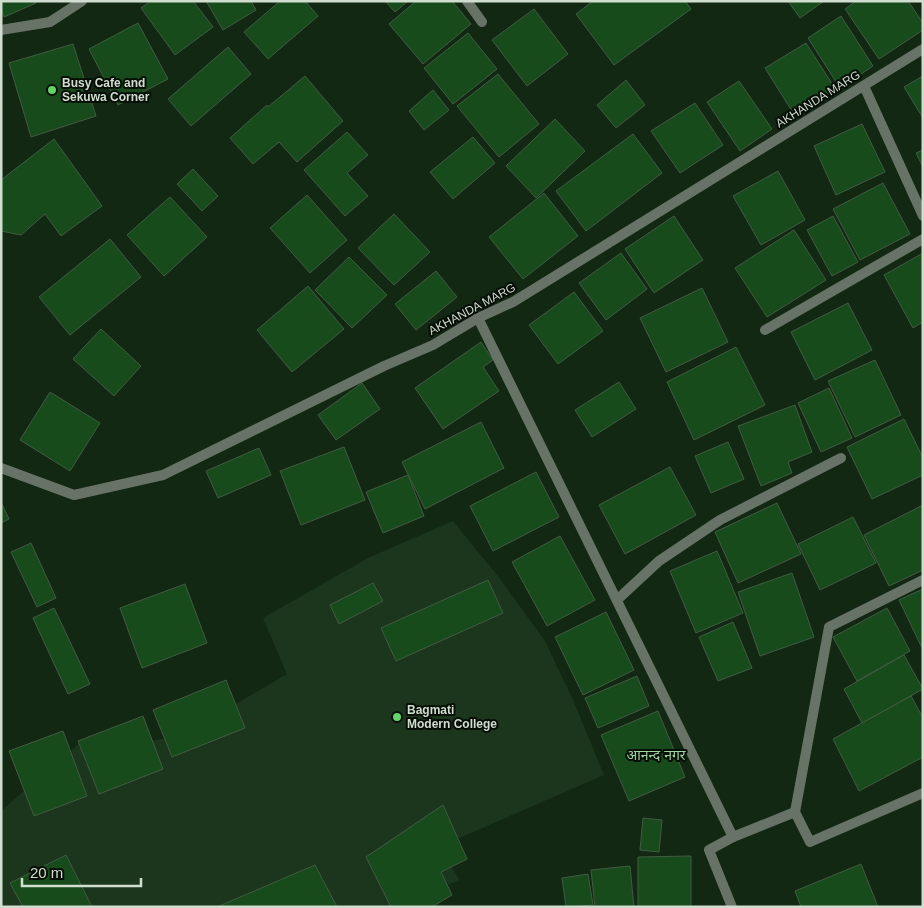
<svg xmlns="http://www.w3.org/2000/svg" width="924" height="908" font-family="Helvetica,'Noto Sans Devanagari',sans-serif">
  <rect width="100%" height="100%" fill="#122813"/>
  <path fill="#1c361d" d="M453,521L497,575L545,641L573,700L604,775L441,846L459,880L397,907H1V811L89,735L119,747L183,735L287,674L263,618L368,558Z"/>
  <g fill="#174b1b" stroke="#435a43">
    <path d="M1,1H35L36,3L4,17L1,10Z"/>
    <path d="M151,1H193L213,27L175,55L141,8Z"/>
    <path d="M206,1H251L256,10L223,30Z"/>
    <path d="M280,1H305L318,16L268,59L244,32Z"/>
    <path d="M385,1H408L395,12Z"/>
    <path d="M416,1H452L471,24L423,64L389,24Z"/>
    <path d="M593,1H685L691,9L614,65L576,14Z"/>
    <path d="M788,1H824L800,18Z"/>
    <path d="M856,1H908L923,23V30L879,59L845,9Z"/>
    <path d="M534,9L568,54L527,86L492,40Z"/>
    <path d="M841,16L873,66L840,88L808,38Z"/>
    <path d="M138,23L168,79L118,105L89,49Z"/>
    <path d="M468,33L497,69L453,104L424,68Z"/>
    <path d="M806,43L836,90L795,116L765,68Z"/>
    <path d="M73,44L96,116L31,137L9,63Z"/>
    <path d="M228,47L251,74L191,126L168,99Z"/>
    <path d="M498,74L539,124L499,157L457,106Z"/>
    <path d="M305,76L343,121L297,162L279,142L253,164L230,138L267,105L268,107Z"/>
    <path d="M923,76V118L904,87Z"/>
    <path d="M626,80L645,105L616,128L597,105Z"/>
    <path d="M739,81L772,129L740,151L707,102Z"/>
    <path d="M433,90L449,110L424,130L409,111Z"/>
    <path d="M695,103L723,145L680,173L651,131Z"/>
    <path d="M555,119L585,151L536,198L506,166Z"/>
    <path d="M862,124L885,172L836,195L814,146Z"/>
    <path d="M347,132L368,155L347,173L368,196L345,216L304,170Z"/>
    <path d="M633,134L662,173L586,231L556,191Z"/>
    <path d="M473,137L495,163L453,199L430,172Z"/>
    <path d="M54,139L102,206L61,236L45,214L21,235L1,231V180Z"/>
    <path d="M923,150V167L916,153Z"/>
    <path d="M193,169L218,196L202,211L177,184Z"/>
    <path d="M778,171L805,220L761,245L733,196Z"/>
    <path d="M883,183L910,234L860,260L833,209Z"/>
    <path d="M544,193L578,236L523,279L489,237Z"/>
    <path d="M307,195L347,240L310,273L270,228Z"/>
    <path d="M170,197L207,237L164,276L127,235Z"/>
    <path d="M394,214L430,252L394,285L358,248Z"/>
    <path d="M674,216L703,260L654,293L625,249Z"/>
    <path d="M833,216L858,262L832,276L807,230Z"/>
    <path d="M794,230L826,280L767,317L735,268Z"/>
    <path d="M110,239L141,277L70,335L39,297Z"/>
    <path d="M621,253L647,289L606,320L579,283Z"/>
    <path d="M923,253V322L913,328L884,275Z"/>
    <path d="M349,257L387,295L352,328L315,290Z"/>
    <path d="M436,271L457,297L416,330L395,304Z"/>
    <path d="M308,286L344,329L292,372L257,330Z"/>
    <path d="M702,288L728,342L666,372L640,318Z"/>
    <path d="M574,292L603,331L558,364L529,325Z"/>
    <path d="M848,303L872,350L815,380L791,332Z"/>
    <path d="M101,329L141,366L114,396L73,359Z"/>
    <path d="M481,342L493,360L483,367L499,391L443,429L415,388Z"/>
    <path d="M736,347L765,405L694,440L667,382Z"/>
    <path d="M875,360L901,415L855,437L828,381Z"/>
    <path d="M619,382L636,409L592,437L575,410Z"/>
    <path d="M362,383L380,409L336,440L318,415Z"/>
    <path d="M829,388L852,438L821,452L798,403Z"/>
    <path d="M50,392L100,423L70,471L20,440Z"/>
    <path d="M795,405L812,452L788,462L792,473L761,486L738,426Z"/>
    <path d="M904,419L923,458V475L872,499L847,447Z"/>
    <path d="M481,422L504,468L425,509L402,462Z"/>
    <path d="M728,442L744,479L711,493L695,456Z"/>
    <path d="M344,447L365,500L301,525L280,471Z"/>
    <path d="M259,448L271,475L218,498L206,471Z"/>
    <path d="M670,467L696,515L625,554L599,505Z"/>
    <path d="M536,472L559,517L493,551L470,506Z"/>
    <path d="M408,475L424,516L383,533L366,492Z"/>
    <path d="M1,502L9,519L1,523Z"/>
    <path d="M777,503L801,554L738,583L715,532Z"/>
    <path d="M923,505V570L889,586L864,535Z"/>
    <path d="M853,517L876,563L820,590L798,544Z"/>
    <path d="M560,536L595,600L547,626L512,562Z"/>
    <path d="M31,543L56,598L37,607L11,552Z"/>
    <path d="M717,551L743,613L696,633L670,571Z"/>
    <path d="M792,573L814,637L760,656L738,592Z"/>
    <path d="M488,580L503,613L396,661L381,628Z"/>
    <path d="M373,583L383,601L339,624L330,605Z"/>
    <path d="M185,584L207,643L142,668L120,608Z"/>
    <path d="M923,589V650L899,600Z"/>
    <path d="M54,608L90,684L68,694L33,618Z"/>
    <path d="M887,608L910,651L857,681L833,637Z"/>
    <path d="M606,612L634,670L583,695L555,637Z"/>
    <path d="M733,622L752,668L718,681L699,637Z"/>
    <path d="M904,655L923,689L862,723L844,689Z"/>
    <path d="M637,676L649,706L598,728L585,698Z"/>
    <path d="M226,680L245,728L172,757L153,710Z"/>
    <path d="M911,696L923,718V757L859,791L833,739Z"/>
    <path d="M658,711L685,777L629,801L601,735Z"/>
    <path d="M143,716L163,769L99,794L78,741Z"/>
    <path d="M63,731L87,796L34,816L9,751Z"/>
    <path d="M443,805L467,859L441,872L452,895L432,907H391L366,857Z"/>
    <path d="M643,818L662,820L659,852L640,850Z"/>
    <path d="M66,855L92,907H23L10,883Z"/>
    <path d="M691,856V907H638V857Z"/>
    <path d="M861,864L878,907H801L795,891Z"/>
    <path d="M315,865L337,907H217Z"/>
    <path d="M630,866L634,907H595L591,870Z"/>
    <path d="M588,874L593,905L566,907L562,878Z"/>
  </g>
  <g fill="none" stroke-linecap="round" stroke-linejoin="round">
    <g stroke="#687368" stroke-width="10">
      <path d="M467,1L482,22"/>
      <path d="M1,30L50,22L82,1"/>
      <path d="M864,86L923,216"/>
      <path d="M478,318L733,837"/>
      <path d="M765,330L923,239"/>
      <path d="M1,468L74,495L163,475L384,366L433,345L478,318L513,302L923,49"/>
      <path d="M923,580L829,627L795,812L810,842L923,793"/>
      <path d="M618,599L659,561L720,520L841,458"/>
      <path d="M732,907L709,850L733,837L795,812"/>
    </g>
  </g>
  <g fill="#62d469" stroke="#060e06" stroke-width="2">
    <circle cx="52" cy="90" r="5"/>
    <circle cx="397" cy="717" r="5"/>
  </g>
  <g text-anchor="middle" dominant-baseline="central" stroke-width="4" stroke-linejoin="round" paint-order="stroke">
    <g font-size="12" font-weight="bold" fill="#d0ddcf" stroke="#060e06" text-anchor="start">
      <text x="62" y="83">Busy Cafe and<tspan x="62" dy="14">Sekuwa Corner</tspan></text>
      <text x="407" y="710">Bagmati<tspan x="407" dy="14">Modern College</tspan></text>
    </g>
    <g font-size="12" fill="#d0ddcf" stroke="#060e06">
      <text transform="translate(818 99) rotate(-32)">AKHANDA MARG</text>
      <text transform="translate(472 309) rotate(-28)">AKHANDA MARG</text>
    </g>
    <g font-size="14" fill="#9cd69d" stroke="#060e06">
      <text x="656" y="755">आनन्द नगर</text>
    </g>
  </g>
  <rect width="924" height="908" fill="none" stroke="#d0ddcf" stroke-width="5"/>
  <path d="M22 878v8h119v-8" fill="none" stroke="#d0ddcf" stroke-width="2.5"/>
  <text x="30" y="878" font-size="15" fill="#d0ddcf" stroke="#060e06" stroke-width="4" paint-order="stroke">20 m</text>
</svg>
